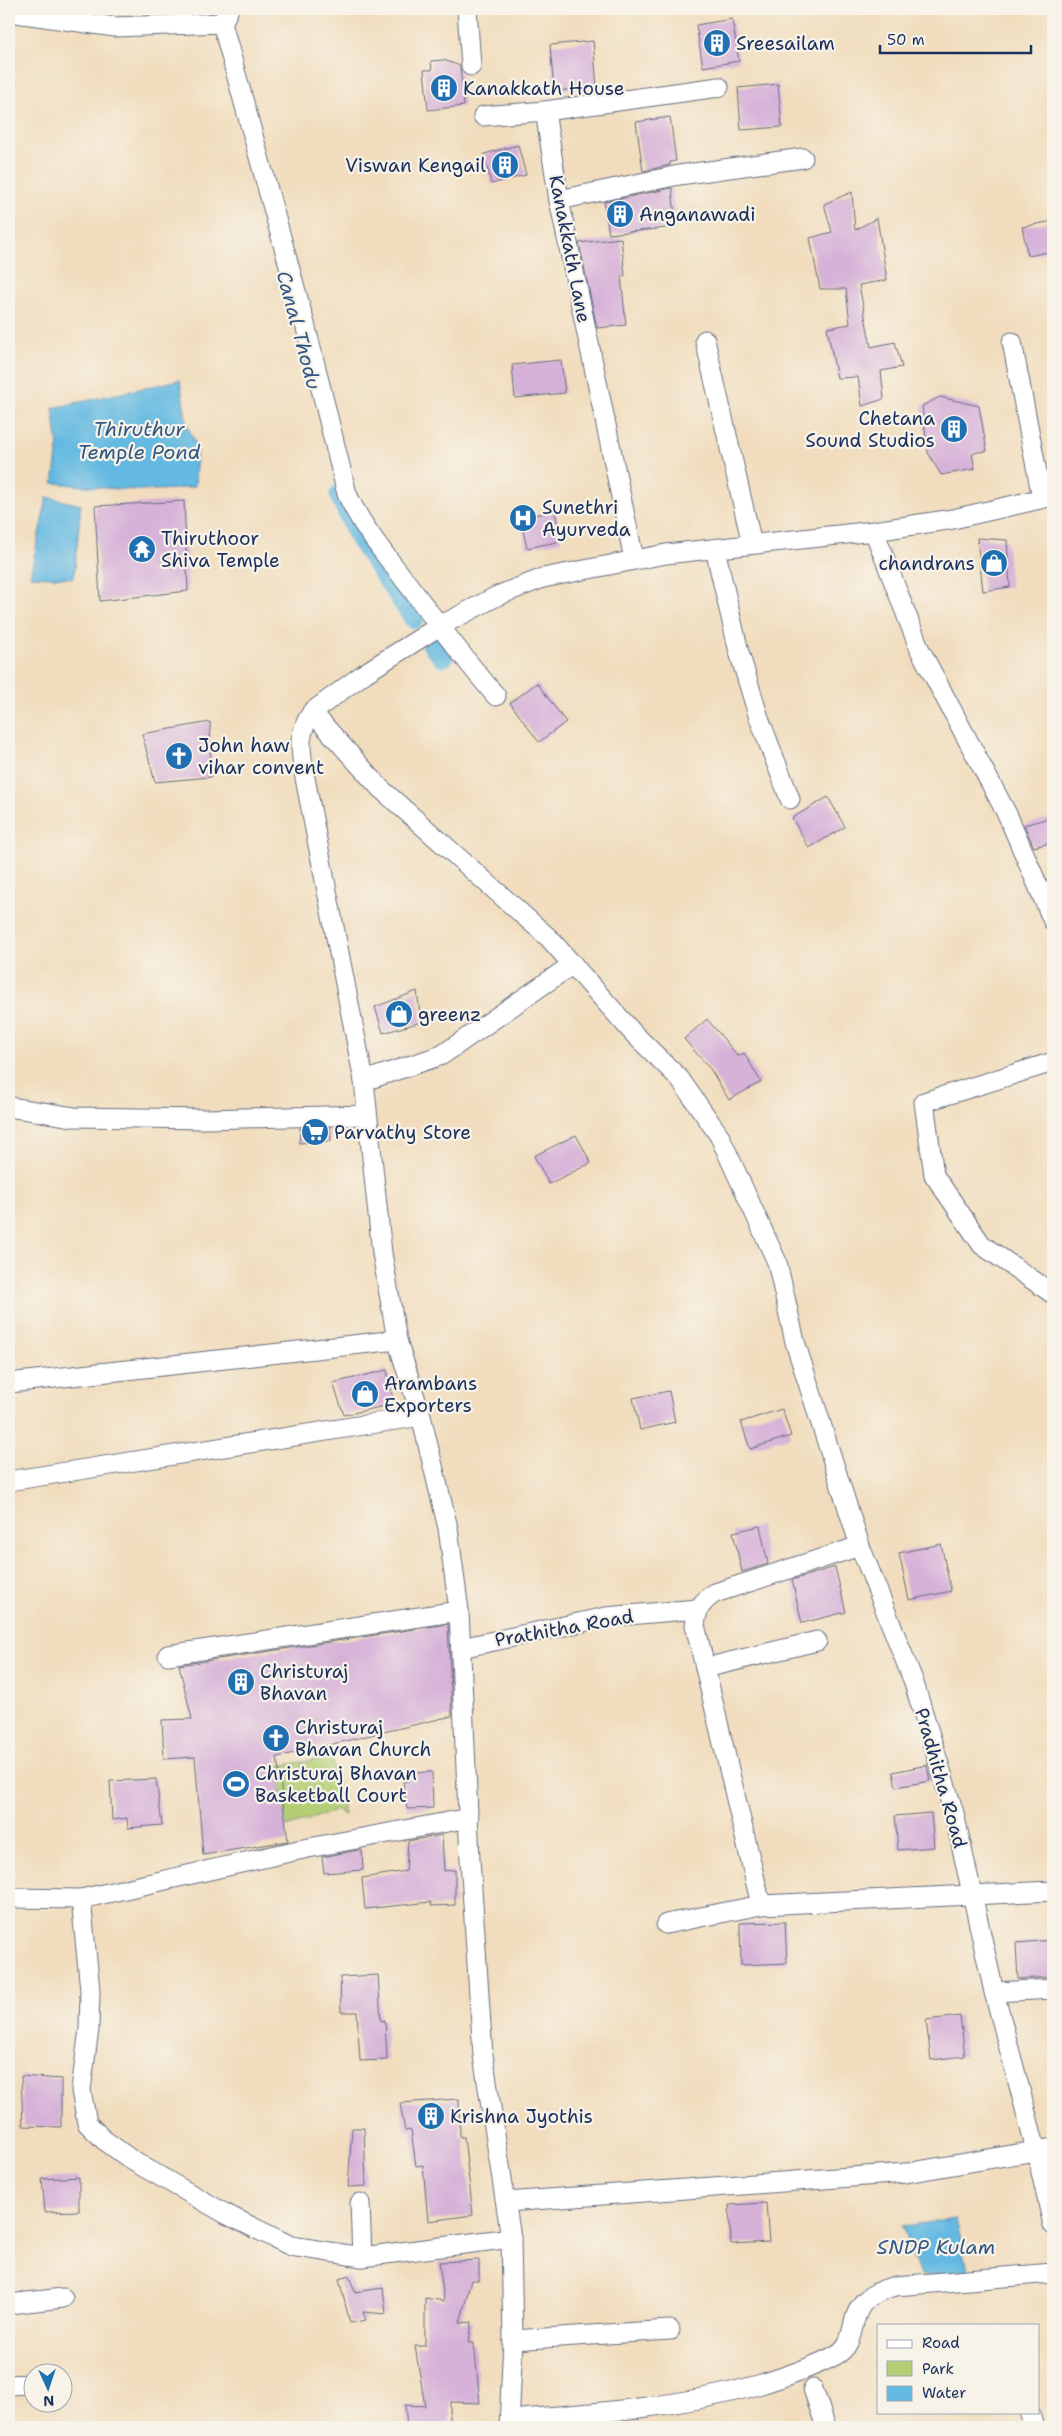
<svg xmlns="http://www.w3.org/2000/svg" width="1062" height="2436" font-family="'Shantell Sans',sans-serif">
  <rect width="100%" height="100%" fill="#f7f3e8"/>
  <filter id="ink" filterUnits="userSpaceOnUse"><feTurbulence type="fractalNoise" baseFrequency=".02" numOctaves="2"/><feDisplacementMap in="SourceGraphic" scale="10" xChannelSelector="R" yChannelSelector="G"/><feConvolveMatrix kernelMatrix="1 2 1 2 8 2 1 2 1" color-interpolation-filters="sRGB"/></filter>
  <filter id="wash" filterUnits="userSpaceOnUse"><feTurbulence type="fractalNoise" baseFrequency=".0096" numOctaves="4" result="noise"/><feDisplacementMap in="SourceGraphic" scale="20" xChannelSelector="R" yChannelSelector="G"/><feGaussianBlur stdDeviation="1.12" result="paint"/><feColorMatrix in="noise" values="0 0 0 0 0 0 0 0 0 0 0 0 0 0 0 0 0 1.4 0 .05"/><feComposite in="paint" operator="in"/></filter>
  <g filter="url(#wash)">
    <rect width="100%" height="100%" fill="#f1ddbd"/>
    <path fill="#b3ce75" stroke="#677e6a" d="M331,1757L344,1815L337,1810L286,1827L278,1766Z"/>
    <g fill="#64b9e1" stroke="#4074a0">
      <path d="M180,380L187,425L197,447L195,486C147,495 101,487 53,483L58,447L53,408Z"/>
      <path d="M47,497L81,505L74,578L30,576Z"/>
      <path d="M956,2219L969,2274L920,2276L902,2226Z"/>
    </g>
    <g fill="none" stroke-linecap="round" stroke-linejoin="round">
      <g stroke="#64b9e1" stroke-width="21">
        <path d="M340,495L358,536L414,618"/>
        <path d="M432,644L443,657"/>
      </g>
    </g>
    <g id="blocks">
      <g fill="#d6b1d8">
        <path d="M732,19L739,61L703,67L696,25Z"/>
        <path d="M593,41L597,87L554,91L550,45Z"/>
        <path d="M444,60L460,66L464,106L428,110L424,70H432L431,61Z"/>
        <path d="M778,84L782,127L741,130L738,88Z"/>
        <path d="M670,117L676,161L670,162V165L643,171L636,122Z"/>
        <path d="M518,145L526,175L491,184L484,154Z"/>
        <path d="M672,188L676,227L609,234L604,202Z"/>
        <path d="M852,192L855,230L877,218L887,280L859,285L871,347L895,342L902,367L881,371L884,399L862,406L858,377L837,378L827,328L850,324L846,289H820L810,238L832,232L824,204Z"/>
        <path d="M1053,221V251L1028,256L1022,227Z"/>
        <path d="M621,238L625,276H621L626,325L597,328L579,243Z"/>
        <path d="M561,360L565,393L515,398L512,365Z"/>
        <path d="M940,397L979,406L987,451L972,453L975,469L941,475L928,453L922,406Z"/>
        <path d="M184,501L188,591L100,601L95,506Z"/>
        <path d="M555,511L561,541L527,548L520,518Z"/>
        <path d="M977,538L1007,540L1010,587L983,591Z"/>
        <path d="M537,683L566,722L539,742L510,703Z"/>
        <path d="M210,722L211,777L155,782L142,734Z"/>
        <path d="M828,797L845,827L809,848L792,818Z"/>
        <path d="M1053,817V842L1034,847L1024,825Z"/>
        <path d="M417,991L421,1022L383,1033L375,1007Z"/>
        <path d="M707,1019L738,1056L744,1053L761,1082L729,1100L711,1070L684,1039Z"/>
        <path d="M330,1127L331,1141L299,1143L300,1128Z"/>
        <path d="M576,1135L591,1163L549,1184L534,1156Z"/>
        <path d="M387,1370L394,1404L344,1415L333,1383Z"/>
        <path d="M669,1391L675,1422L640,1430L633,1398Z"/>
        <path d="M782,1409L791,1436L750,1449L741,1422Z"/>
        <path d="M760,1526L768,1564L742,1572L733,1532Z"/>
        <path d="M941,1544L951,1591L909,1600L899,1553Z"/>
        <path d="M835,1567L846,1612L802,1623L792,1580Z"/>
        <path d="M448,1624L452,1716L277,1757L288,1841L203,1855L195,1757L164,1759L162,1720L192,1719L179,1665Z"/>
        <path d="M927,1765L930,1781L896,1787L893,1772Z"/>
        <path d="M432,1772L433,1808L407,1809L403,1782L409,1781L408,1773Z"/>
        <path d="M156,1779L162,1825L128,1828L127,1818L112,1820L110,1781Z"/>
        <path d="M931,1813L934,1847L898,1850L895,1816Z"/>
        <path d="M442,1835L444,1871L455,1870V1905L431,1906V1902L365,1909L362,1878L406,1871L408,1841Z"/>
        <path d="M358,1850H362L363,1870L324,1873L322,1857Z"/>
        <path d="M785,1922L787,1963L741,1965L740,1923Z"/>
        <path d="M1053,1940V1977L1018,1979L1016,1943Z"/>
        <path d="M378,1975L381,2021L385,2020L387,2060L360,2061L357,2012H341L340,1977Z"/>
        <path d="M960,2016L965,2056L931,2060L926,2020Z"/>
        <path d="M21,2076L61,2079V2127L23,2126Z"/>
        <path d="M459,2099L460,2137H464L473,2215L428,2221L423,2165L416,2166L411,2130L405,2131L400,2103Z"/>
        <path d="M352,2128H364L366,2186L348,2187Z"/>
        <path d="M79,2177V2211L45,2212L42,2179Z"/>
        <path d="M766,2203L769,2242L731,2244L729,2205Z"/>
        <path d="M479,2260V2280H471L460,2323L472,2322L469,2343H474L480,2403L450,2402V2427H407L405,2405L425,2406L415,2346H425V2298L444,2301L439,2262Z"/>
        <path d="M349,2276L355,2292L383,2288L386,2314L363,2312L366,2320L350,2323L339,2279Z"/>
      </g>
    </g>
  </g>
  <g filter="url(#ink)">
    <use href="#blocks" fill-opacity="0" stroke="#666c7f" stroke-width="1"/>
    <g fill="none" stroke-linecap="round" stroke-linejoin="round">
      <g stroke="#666c7f" stroke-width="21">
        <g id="street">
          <path d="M229,9L222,23L305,324L347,494C363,530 390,560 413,591C440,627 467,662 496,696"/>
          <path d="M467,9L471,66"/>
          <path d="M9,12L115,27L222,23"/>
          <path d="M545,111L559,200L634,559"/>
          <path d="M483,116L545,111L719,87"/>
          <path d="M559,200L679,175L803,158"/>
          <path d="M705,340L752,544"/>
          <path d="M1012,342L1042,498"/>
          <path d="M874,531L920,650L1008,816L1053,921"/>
          <path d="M715,549L739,652L759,718L790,799"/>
          <path d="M312,712L380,788L549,938L634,1034L679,1078L719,1135L777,1262L795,1342L860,1546L913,1680L954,1813L994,1992L1036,2150L1053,2225"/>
          <path d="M1053,1062L924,1102L934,1175L982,1245L1053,1294"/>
          <path d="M364,1081L442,1055L573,964"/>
          <path d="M9,1107L74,1117L205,1119L367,1115"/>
          <path d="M9,1383L397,1340"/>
          <path d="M9,1481L421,1416"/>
          <path d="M461,1648L606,1617L697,1609"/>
          <path d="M168,1655L459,1611"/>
          <path d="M705,1668L817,1641"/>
          <path d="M9,1898L81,1899"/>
          <path d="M761,1905L695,1625C697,1609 701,1602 715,1593L860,1546"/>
          <path d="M666,1924L761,1905L1053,1891"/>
          <path d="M994,1992L1053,1989"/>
          <path d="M506,2202L906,2173L1053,2148"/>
          <path d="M360,2203L362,2257L291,2246L226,2214L133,2161L104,2140L87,2123L81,2090L89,2029L90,1990L81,1899L303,1849L469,1818"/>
          <path d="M362,2257L511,2238"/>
          <path d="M9,2304L63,2298"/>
          <path d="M513,2340L670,2330"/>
          <path d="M9,2385L32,2384"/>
          <path d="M813,2389L826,2427"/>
          <path d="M1029,2412L1034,2427"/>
          <path d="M510,2420C594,2413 677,2408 758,2385C784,2377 812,2368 836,2355C866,2338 836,2300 896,2286L1053,2273"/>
          <path d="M509,2427L513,2340L511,2238L483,2055L470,1859L459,1611L448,1528L421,1416L397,1340L382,1253L364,1081L305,778C301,751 296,736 312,712L365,673L438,627L497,596L543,578L666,554L874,531L953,519L1053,496"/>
        </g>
      </g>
      <use href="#street" stroke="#fff" stroke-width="19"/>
    </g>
  </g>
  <defs>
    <g id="building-disc" transform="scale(1.4375)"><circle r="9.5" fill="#1f6fb2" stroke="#f7f3e8"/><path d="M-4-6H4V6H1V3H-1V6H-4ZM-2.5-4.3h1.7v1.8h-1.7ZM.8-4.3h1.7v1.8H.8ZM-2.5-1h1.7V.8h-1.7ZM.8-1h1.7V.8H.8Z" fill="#fff"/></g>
    <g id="hospital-disc" transform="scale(1.4375)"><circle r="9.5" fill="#1f6fb2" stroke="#f7f3e8"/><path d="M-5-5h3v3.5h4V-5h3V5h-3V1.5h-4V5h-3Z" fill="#fff"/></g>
    <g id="temple-disc" transform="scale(1.4375)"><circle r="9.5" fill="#1f6fb2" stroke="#f7f3e8"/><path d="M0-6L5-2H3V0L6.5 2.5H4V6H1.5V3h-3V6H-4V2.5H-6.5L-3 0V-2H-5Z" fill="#fff"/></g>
    <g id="shop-disc" transform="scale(1.4375)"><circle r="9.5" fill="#1f6fb2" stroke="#f7f3e8"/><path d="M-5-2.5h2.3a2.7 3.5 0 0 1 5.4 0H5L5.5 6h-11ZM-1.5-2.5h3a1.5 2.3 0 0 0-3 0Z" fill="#fff"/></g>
    <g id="church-disc" transform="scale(1.4375)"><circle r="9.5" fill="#1f6fb2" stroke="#f7f3e8"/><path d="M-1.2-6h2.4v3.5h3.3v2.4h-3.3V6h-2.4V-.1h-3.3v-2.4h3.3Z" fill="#fff"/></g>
    <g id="supermarket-disc" transform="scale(1.4375)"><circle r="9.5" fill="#1f6fb2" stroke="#f7f3e8"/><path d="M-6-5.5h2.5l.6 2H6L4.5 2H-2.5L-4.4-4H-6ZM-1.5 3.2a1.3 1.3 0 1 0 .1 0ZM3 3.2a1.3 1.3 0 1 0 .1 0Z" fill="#fff"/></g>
    <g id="stadium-disc" transform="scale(1.4375)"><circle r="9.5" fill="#1f6fb2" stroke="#f7f3e8"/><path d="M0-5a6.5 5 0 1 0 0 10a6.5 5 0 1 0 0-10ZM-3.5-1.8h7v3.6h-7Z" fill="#fff"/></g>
  </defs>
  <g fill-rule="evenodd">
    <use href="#building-disc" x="717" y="43"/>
    <use href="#building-disc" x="444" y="88"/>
    <use href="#building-disc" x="505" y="165"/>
    <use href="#building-disc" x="620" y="214"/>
    <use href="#building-disc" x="954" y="429"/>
    <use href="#hospital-disc" x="523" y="518"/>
    <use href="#temple-disc" x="142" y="549"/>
    <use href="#shop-disc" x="994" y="563"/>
    <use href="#church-disc" x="179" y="756"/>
    <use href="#shop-disc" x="399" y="1014"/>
    <use href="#supermarket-disc" x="315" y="1132"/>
    <use href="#shop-disc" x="365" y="1394"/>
    <use href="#building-disc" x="241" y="1682"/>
    <use href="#church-disc" x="276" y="1738"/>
    <use href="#stadium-disc" x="236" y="1784"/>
    <use href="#building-disc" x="431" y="2116"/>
  </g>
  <g text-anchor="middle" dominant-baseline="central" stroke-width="4.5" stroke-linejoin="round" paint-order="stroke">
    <g font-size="19" fill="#1b2f5e" stroke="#f7f3e8" text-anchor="start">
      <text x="736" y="43">Sreesailam</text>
      <text x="463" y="88">Kanakkath House</text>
      <text x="486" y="165" text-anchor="end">Viswan Kengail</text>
      <text x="639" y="214">Anganawadi</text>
      <text x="935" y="418" text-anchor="end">Chetana<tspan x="935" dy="22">Sound Studios</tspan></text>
      <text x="542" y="507">Sunethri<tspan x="542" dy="22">Ayurveda</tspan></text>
      <text x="161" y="538">Thiruthoor<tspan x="161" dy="22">Shiva Temple</tspan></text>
      <text x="975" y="563" text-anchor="end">chandrans</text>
      <text x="198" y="745">John haw<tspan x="198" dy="22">vihar convent</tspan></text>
      <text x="418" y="1014">greenz</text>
      <text x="334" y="1132">Parvathy Store</text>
      <text x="384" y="1383">Arambans<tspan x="384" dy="22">Exporters</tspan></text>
      <text x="260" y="1671">Christuraj<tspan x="260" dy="22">Bhavan</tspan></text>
      <text x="295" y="1727">Christuraj<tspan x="295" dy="22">Bhavan Church</tspan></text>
      <text x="255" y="1773">Christuraj Bhavan<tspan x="255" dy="22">Basketball Court</tspan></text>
      <text x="450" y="2116">Krishna Jyothis</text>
    </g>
    <g font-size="19" fill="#1b2f5e" stroke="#f7f3e8">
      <text transform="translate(570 249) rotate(79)">Kanakkath Lane</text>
      <text transform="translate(564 1628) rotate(-10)">Prathitha Road</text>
      <text transform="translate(941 1778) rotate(74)">Pradhitha Road</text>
    </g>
    <g font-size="20" font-style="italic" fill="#315885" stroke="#f7f3e8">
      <text transform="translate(299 330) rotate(75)">Canal Thodu</text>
      <text x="139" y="429">Thiruthur<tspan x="139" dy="23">Temple Pond</tspan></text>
      <text x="936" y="2247">SNDP Kulam</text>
    </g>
  </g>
  <rect width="1062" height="2436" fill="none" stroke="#f7f3e8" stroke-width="30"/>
  <rect x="877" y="2324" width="162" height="90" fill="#f7f3e8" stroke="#9fa5b1"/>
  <rect x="887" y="2340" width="25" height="8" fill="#ffffff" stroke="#9fa5b1"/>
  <text x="922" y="2348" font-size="15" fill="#1b2f5e">Road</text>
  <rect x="887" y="2361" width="25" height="15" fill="#b3ce75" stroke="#9fa5b1"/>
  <text x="922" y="2374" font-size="15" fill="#1b2f5e">Park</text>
  <rect x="887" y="2386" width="25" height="15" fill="#64b9e1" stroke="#9fa5b1"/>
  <text x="922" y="2398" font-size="15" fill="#1b2f5e">Water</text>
  <g transform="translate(48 2388) rotate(177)"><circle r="24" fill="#f7f3e8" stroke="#9fa5b1"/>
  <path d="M0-4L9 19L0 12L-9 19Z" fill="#1f6fb2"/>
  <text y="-8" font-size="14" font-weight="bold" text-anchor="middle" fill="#1b2f5e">N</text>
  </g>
  <path d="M880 45v8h151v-8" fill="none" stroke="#1b2f5e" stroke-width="2.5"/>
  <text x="887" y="45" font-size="15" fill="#1b2f5e" stroke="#f7f3e8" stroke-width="4" paint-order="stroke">50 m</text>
</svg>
